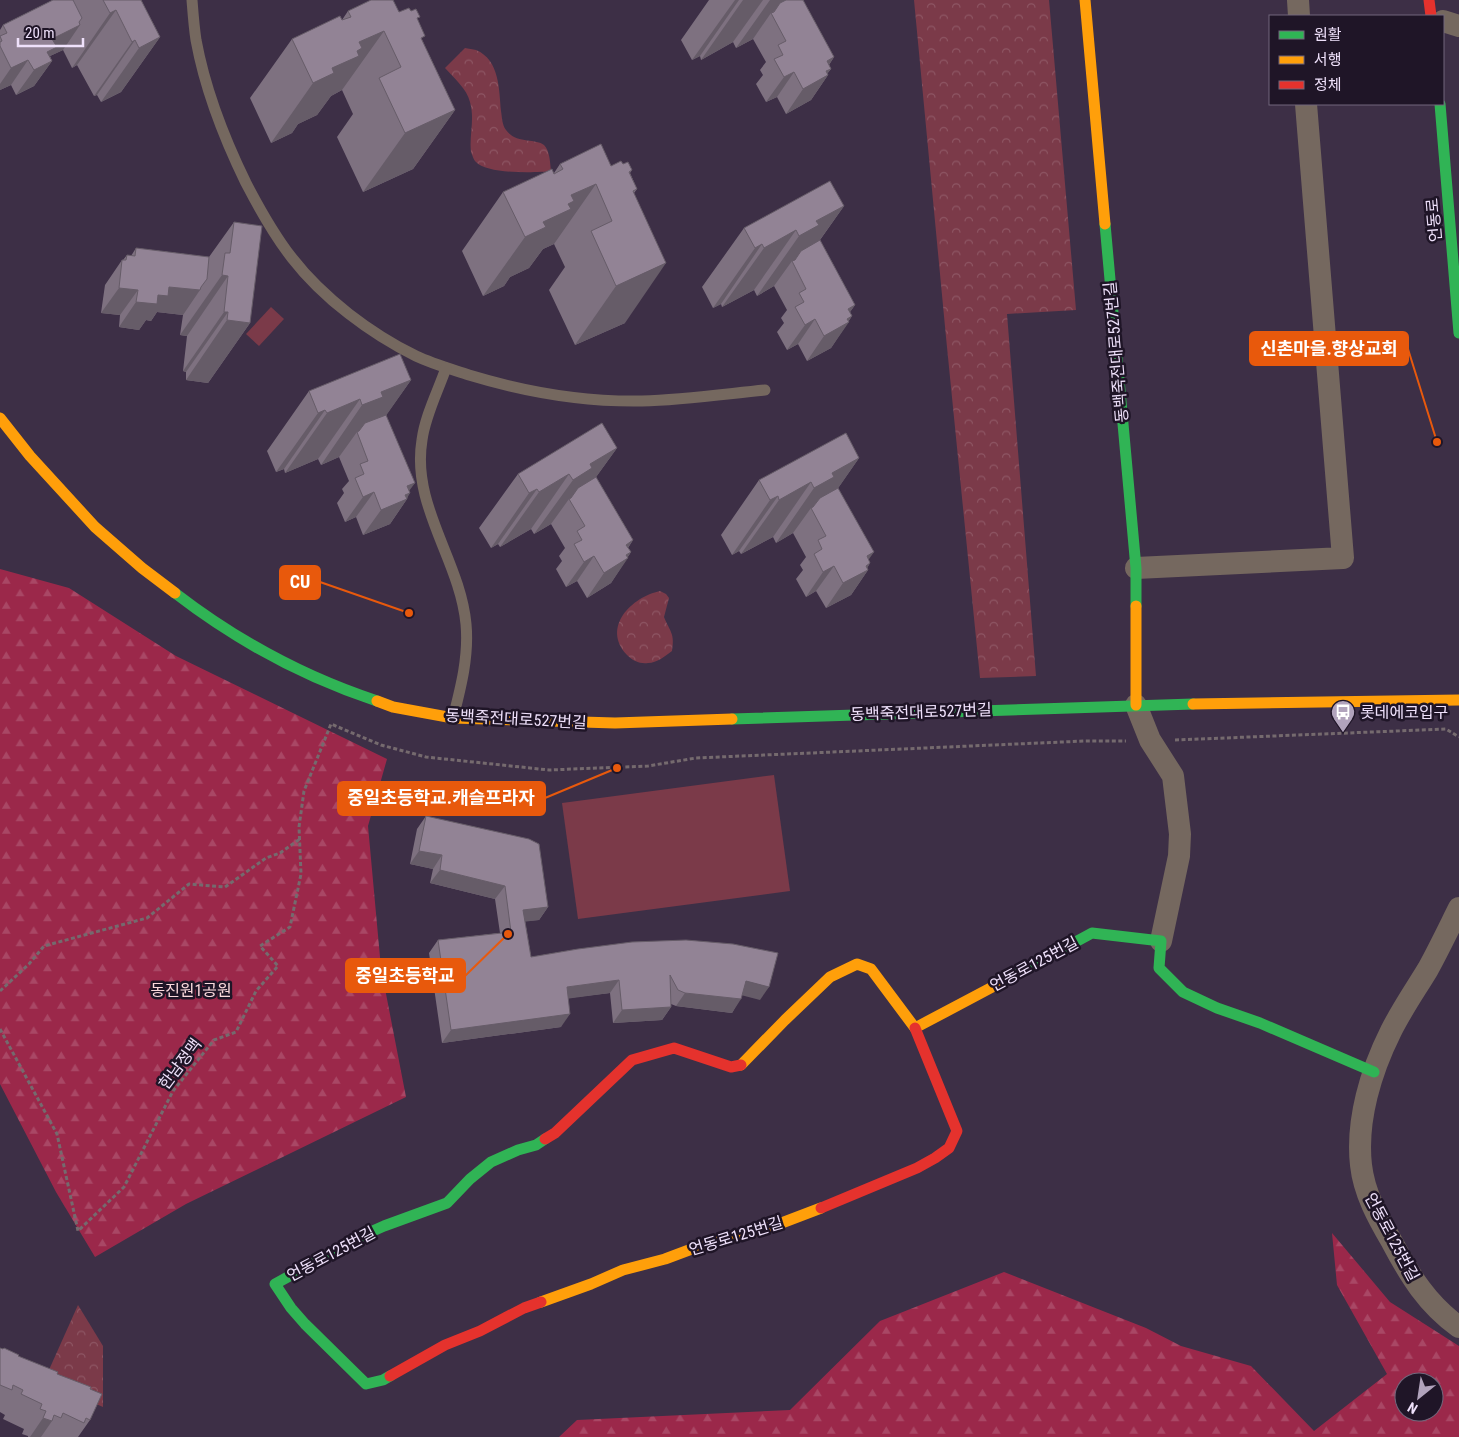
<svg xmlns="http://www.w3.org/2000/svg" width="1459" height="1437" font-family="'Roboto Condensed','Noto Sans KR',sans-serif">
  <defs>
    <pattern id="forest-firs" width="22" height="20" patternUnits="userSpaceOnUse" patternTransform="scale(1.25)"><rect width="22" height="20" fill="#9b284a"/><path d="M5 1l3.5 6h-7zM16 11l3.5 6h-7z" fill="#a94765"/></pattern>
    <pattern id="park-crowns" width="20" height="18" patternUnits="userSpaceOnUse" patternTransform="scale(1.25)"><rect width="20" height="18" fill="#7b3a49"/><path d="M2 6a3 3 0 1 1 6 0M12 15a3 3 0 1 1 6 0" fill="none" stroke="#8e5664"/></pattern>
  </defs>
  <rect width="100%" height="100%" fill="#3d2f46"/>
  <g fill="#7b3a49">
    <path d="M271,307L284,319L259,346L246,334Z"/>
    <path d="M774,775L790,891L578,919L562,803Z"/>
  </g>
  <g fill="url(#forest-firs)" fill-rule="evenodd">
    <path d="M0,569L69,588L176,656L387,759L368,826L381,968L406,1097L186,1204L95,1257L56,1192L0,1084Z"/>
    <path d="M1332,1233L1390,1302L1459,1346V1437H559L577,1420L790,1410L880,1321L1004,1272L1146,1328L1181,1346L1251,1366L1314,1431L1387,1374L1337,1285ZM1404,1382H1434V1412H1404Z"/>
  </g>
  <g fill="url(#park-crowns)">
    <path d="M914,0H1049L1076,310L1007,314L1036,676L980,678L946,337Z"/>
    <path d="M465,48C468,49 473,49 476,50C500,60 499,90 501,111C502,117 502,125 506,130C516,144 536,138 544,145C550,151 550,163 551,171C536,173 486,174 476,162C474,161 472,154 471,152C469,135 475,120 470,102C467,89 454,78 445,68Z"/>
    <path d="M660,591L666,594L669,598L664,617C670,632 675,633 672,651C665,656 657,663 648,663C640,664 633,661 627,655C601,627 632,597 660,591Z"/>
    <path d="M78,1305L103,1346V1407L44,1381Z"/>
  </g>
  <g fill="none" stroke-linecap="round" stroke-linejoin="round">
    <g stroke="#756a6e" stroke-width="3" stroke-dasharray="4 2.5" stroke-linecap="butt">
      <path d="M1175,740L1446,729L1459,737"/>
      <path d="M0,991L29,964L44,946L147,918L189,884L225,887L266,858L280,853L300,839"/>
      <path d="M0,1029L57,1134L78,1231L124,1187L173,1091L214,1040L236,1032L256,991L278,966L260,946L290,927L301,874L299,827L304,791L331,724L381,745L426,757L549,770L648,766L696,758L1085,741H1126"/>
    </g>
    <g stroke="#75685f" stroke-width="11">
      <path d="M192,0C193,13 194,27 196,40C205,89 224,138 246,183C259,208 274,235 292,258C323,298 371,334 416,356C433,364 451,369 469,375C525,392 583,402 642,401C683,400 725,394 765,390"/>
      <path d="M446,368C438,391 425,416 422,440C411,506 460,560 466,624C469,656 461,687 453,718"/>
    </g>
    <g stroke="#75685f" stroke-width="22">
      <path d="M1298,0L1299,16"/>
      <path d="M1443,21L1459,26"/>
      <path d="M1136,568L1343,558L1306,104"/>
      <path d="M1136,705L1150,740L1173,776L1180,834L1179,856L1161,941"/>
      <path d="M1459,908C1449,928 1439,949 1428,969C1416,989 1402,1009 1391,1031C1371,1071 1356,1120 1361,1165C1364,1193 1378,1218 1392,1242C1410,1276 1427,1304 1459,1327"/>
    </g>
    <g stroke="#30b455" stroke-width="11">
      <path d="M1440,104L1459,333"/>
      <path d="M1105,224L1136,568V606"/>
      <path d="M175,593C236,640 304,677 377,701"/>
      <path d="M732,719L1193,704"/>
      <path d="M998,984L1092,933L1161,941L1159,968L1183,992L1217,1008L1260,1023L1374,1072"/>
      <path d="M390,1376L383,1380L366,1384L305,1324L291,1308L275,1284L366,1234L384,1226L447,1203L470,1179L491,1162L518,1150L536,1145L545,1139"/>
    </g>
    <g stroke="#ff9f0a" stroke-width="11">
      <path d="M1085,0L1105,224"/>
      <path d="M0,418L30,456L95,527L142,568L175,593"/>
      <path d="M1136,606V705"/>
      <path d="M377,701L393,707L453,718L615,723L732,719"/>
      <path d="M1193,704L1459,700"/>
      <path d="M741,1065L785,1020L830,977L857,964L871,969L915,1028L998,984"/>
      <path d="M541,1302L591,1284L623,1270L665,1259L697,1247L779,1224L821,1208"/>
    </g>
    <g stroke="#e5322d" stroke-width="11">
      <path d="M1429,0L1431,16"/>
      <path d="M545,1139L555,1133L632,1060L674,1048L731,1067L741,1065"/>
      <path d="M821,1208L917,1168L935,1158L949,1148L957,1131L915,1028"/>
      <path d="M390,1376L445,1345L480,1331L524,1308L541,1302"/>
    </g>
  </g>
  <g fill="#7e7180">
    <path d="M53,0H141L160,37L121,92L101,102L97,95L94,96L77,65L72,68L63,50L50,56L52,61L34,86L16,95L11,85L0,90V30L3,25Z"/>
    <path d="M709,0H803L834,57L829,65L831,69L827,74L828,75L811,100L786,114L777,97L766,102L756,84L763,75L760,70L766,62L753,39L736,48L733,42L701,60L700,56L692,60L681,40Z"/>
    <path d="M348,11L399,12L411,11L418,20L422,40L455,110L413,169L363,192L337,137L353,114L342,90L331,96L317,115L298,124L292,133L271,143L250,98L292,39L342,20Z"/>
    <path d="M560,164L611,166L623,164L632,170L630,173L637,189L634,193L625,323L575,345L549,290L565,267L554,244L543,249L529,268L510,277L504,286L483,296L462,251L503,192L554,173Z"/>
    <path d="M844,206L820,240L855,305L850,312L852,316L831,348L807,361L798,344L787,350L777,332L784,323L781,318L787,310L774,286L757,296L754,290L722,307L721,304L713,308L702,287L744,228Z"/>
    <path d="M234,222L250,323L208,383L186,380V372L183,371L187,336L180,335L183,315L157,312L151,321L146,320L139,330L119,327L120,315L101,313L105,285L122,260H123L127,255L131,256L136,248L209,257Z"/>
    <path d="M411,380L386,415L409,491L407,499L390,524L363,535L356,517L345,522L337,503L344,493L342,489L349,481L339,457L321,465L318,459L285,473L284,469L276,472L267,451L309,391Z"/>
    <path d="M617,448L596,477L633,540L628,548L631,552L611,583L587,598L577,581L566,587L556,569L562,561L559,556L565,548L551,524L534,534L531,529L500,547L498,544L491,548L479,528L518,474Z"/>
    <path d="M859,458L838,488L870,563L867,568L868,570L851,595L826,608L816,591L806,597L796,579L803,570L800,565L806,557L793,533L776,543L773,537L741,554L739,551L732,555L721,535L759,480Z"/>
    <path d="M426,816L548,907L539,920L525,921L531,957L578,949L760,1000L742,995L732,1013L676,1006L671,1004V1007L662,1020L613,1023L610,993L568,998L561,1027L442,1043L429,953L438,940L500,933L495,899L430,883L433,869L410,864L417,829Z"/>
    <path d="M0,1348L90,1389V1420L78,1437H28V1436L22,1434L24,1429L3,1419L5,1415L0,1412Z"/>
  </g>
  <g fill="#665c68">
    <path d="M735,0H739L700,56L692,60Z"/>
    <path d="M743,0H763L733,42L701,60Z"/>
    <path d="M770,0H794L771,13L753,39L736,48Z"/>
    <path d="M116,10L77,65L72,68L110,13Z"/>
    <path d="M80,25L63,50L50,56L45,65L52,61L34,86L16,95L34,70L52,39Z"/>
    <path d="M384,31L342,90L331,96L317,115L298,124L292,133L271,143L313,83L359,42Z"/>
    <path d="M160,37L121,92L101,102L139,48Z"/>
    <path d="M135,40L97,95L94,96L132,42Z"/>
    <path d="M834,57L818,81L826,71L831,69L825,76L828,75L811,100L786,114L803,89L827,61Z"/>
    <path d="M28,60L11,85L0,90V84L11,68Z"/>
    <path d="M794,72L777,97L766,102L784,77Z"/>
    <path d="M455,110L413,169L363,192L405,133Z"/>
    <path d="M596,184L554,244L543,249L529,268L510,277L504,286L483,296L525,237L543,222L571,195Z"/>
    <path d="M844,206L802,265L792,261L774,286L757,296L799,236L816,221Z"/>
    <path d="M796,230L754,290L722,307L764,248Z"/>
    <path d="M762,244L721,304L713,308L755,248Z"/>
    <path d="M666,263L625,323L575,345L616,286Z"/>
    <path d="M222,275L228,276L187,336L180,335Z"/>
    <path d="M169,287L200,290L183,315L157,312L151,321L146,320L139,330L119,327L136,302L158,295Z"/>
    <path d="M119,288L138,290L120,315L101,313Z"/>
    <path d="M855,305L838,328L847,319L852,316L846,324L849,322L831,348L807,361L824,336L848,309Z"/>
    <path d="M224,312H228L186,372L183,371Z"/>
    <path d="M815,319L798,344L787,350L805,325Z"/>
    <path d="M227,320L250,323L208,383L186,380Z"/>
    <path d="M411,380L369,440L357,432L339,457L321,465L362,405L381,392Z"/>
    <path d="M360,399L318,459L285,473L327,413Z"/>
    <path d="M325,410L284,469L276,472L318,413Z"/>
    <path d="M617,448L578,502L569,499L551,524L534,534L573,480L590,464Z"/>
    <path d="M859,458L821,513L811,508L793,533L776,543L814,488L832,473Z"/>
    <path d="M569,474L531,529L500,547L539,492Z"/>
    <path d="M811,482L773,537L741,554L779,500Z"/>
    <path d="M415,483L406,495L410,493L406,500L407,499L390,524L363,535L381,510L407,486Z"/>
    <path d="M537,489L498,544L491,548L529,493Z"/>
    <path d="M374,492L356,517L345,522L363,497Z"/>
    <path d="M778,496L739,551L732,555L770,500Z"/>
    <path d="M633,540L616,565L626,545Z"/>
    <path d="M631,552L625,561L628,558L611,583L587,598L604,573L626,555Z"/>
    <path d="M874,552L857,576L866,566L870,563L865,572L868,570L851,595L826,608L843,583L867,556Z"/>
    <path d="M594,556L577,581L566,587L584,562Z"/>
    <path d="M834,566L816,591L806,597L823,572Z"/>
    <path d="M419,851L442,855L433,869L410,864Z"/>
    <path d="M440,870L505,886L495,899L430,883Z"/>
    <path d="M548,907L539,920L514,923L523,910Z"/>
    <path d="M619,980L610,993L558,1000L567,987Z"/>
    <path d="M746,981L769,987L760,1000L737,994Z"/>
    <path d="M685,993L741,999L732,1013L676,1006Z"/>
    <path d="M671,1007L662,1020L613,1023L622,1010Z"/>
    <path d="M570,1014L561,1027L442,1043L451,1030Z"/>
    <path d="M43,1418L52,1421L41,1437H30Z"/>
  </g>
  <g fill="#928395" stroke="#665c68">
    <path d="M53,0H73L82,18L79,22L80,25L52,39L57,47L47,52L52,61L34,70L28,60L11,68L0,46V42L2,41L0,36L7,33L3,25Z"/>
    <path d="M103,0H141L160,37L139,48L135,40L132,42L116,10L110,13Z"/>
    <path d="M371,0H393L399,12L409,8L411,11L416,9L420,17L417,18L425,36L421,38L455,110L405,133L379,78L401,67L384,31L359,42L362,48L357,51L359,56L332,68L334,73L313,83L292,39L340,16L342,20L351,17L348,11Z"/>
    <path d="M786,0H803L834,57L827,61L831,69L826,71L828,75L803,89L794,72L784,77L774,59L783,55L778,45L786,41L771,13L774,12L780,3Z"/>
    <path d="M601,144L611,166L621,161L623,164L628,162L632,170L629,172L637,189L633,191L666,263L616,286L591,231L612,221L596,184L571,195L574,201L568,204L571,209L543,222L546,227L525,237L503,192L552,169L554,174L563,169L560,164Z"/>
    <path d="M830,181L844,206L816,221L819,225L799,236L796,230L764,248L762,244L755,248L744,228Z"/>
    <path d="M234,222L262,226L250,323L227,320L228,312H224L228,276L222,275L225,253H230Z"/>
    <path d="M820,240L855,305L848,309L852,316L847,319L849,322L824,336L815,319L805,325L795,307L804,302L799,293L806,289L792,261L795,260L801,251Z"/>
    <path d="M136,248L209,257L207,279L201,287L200,290L169,287L168,296L158,295L157,304L136,302L138,290L119,288L122,260H126L127,255L135,256Z"/>
    <path d="M400,354L411,380L381,392L383,397L362,405L360,399L327,413L325,410L318,413L309,391Z"/>
    <path d="M386,415L415,483L407,486L410,493L405,495L407,499L381,510L374,492L363,497L355,478L364,474L360,464L368,461L357,432L359,431L365,423Z"/>
    <path d="M602,423L617,448L590,464L592,468L573,480L569,474L539,492L537,489L529,493L518,474Z"/>
    <path d="M846,433L859,458L832,473L834,477L814,488L811,482L779,500L778,496L770,500L759,480Z"/>
    <path d="M596,477L633,540L626,545L631,552L626,555L628,558L604,573L594,556L584,562L574,544L582,540L577,531L585,526L569,499L571,498L578,488Z"/>
    <path d="M838,488L874,552L867,556L870,563L866,566L868,570L843,583L834,566L823,572L814,554L822,549L818,540L826,536L811,508L813,507L820,498Z"/>
    <path d="M426,816L529,839L539,844L548,907L523,910L531,957L578,949L632,942L686,940L733,944L778,953L769,987L746,981L741,999L685,993L678,990L670,975L671,1007L622,1010L619,980L567,987L570,1014L451,1030L438,940L511,932L505,886L440,870L442,855L419,851Z"/>
    <path d="M0,1348L3,1349L4,1348L19,1355L18,1356L58,1372L57,1374L91,1387L90,1389L102,1394L90,1420L86,1418L84,1423L63,1413L61,1418L54,1415L52,1421L43,1418L46,1411L40,1409L42,1404L21,1394L23,1390L13,1385L12,1390L0,1385Z"/>
  </g>
  <defs>
    <g id="bus-pin" transform="scale(1.25)"><path d="M0 17L-7.5 6A9.5 9.5 0 1 1 7.5 6Z" fill="#b1a3bc" stroke="#1f1527"/><path d="M-5-6H5V4H4V6H2V4H-2V6H-4V4H-5ZM-3.5-4V0h7V-4ZM-3.5 1.2v1.5H-2V1.2ZM2 1.2v1.5H3.5V1.2Z" fill="#fff"/></g>
  </defs>
  <g fill-rule="evenodd">
    <use href="#bus-pin" x="1343" y="712"/>
  </g>
  <g text-anchor="middle" dominant-baseline="central" stroke-width="5" stroke-linejoin="round" paint-order="stroke">
    <g font-size="16" fill="#efe1fb" stroke="#1f1527">
      <text transform="translate(1434 220) rotate(-95)">언동로</text>
      <text transform="translate(1116 352) rotate(-95)">동백죽전대로527번길</text>
      <text transform="translate(921 712) rotate(-2)">동백죽전대로527번길</text>
      <text transform="translate(516 719) rotate(3)">동백죽전대로527번길</text>
      <text transform="translate(1034 964) rotate(-28)">언동로125번길</text>
      <text transform="translate(180 1064) rotate(-53)">한남정맥</text>
      <text transform="translate(736 1236) rotate(-17)">언동로125번길</text>
      <text transform="translate(1392 1237) rotate(62)">언동로125번길</text>
      <text transform="translate(331 1254) rotate(-28)">언동로125번길</text>
    </g>
    <g font-size="16" fill="#efe1fb" stroke="#1f1527" text-anchor="start">
      <text x="1360" y="712">롯데에코입구</text>
    </g>
    <g font-size="16" fill="#fbd8dc" stroke="#1f1527">
      <text x="191" y="990">동진원1공원</text>
    </g>
  </g>
  <path fill="none" stroke="#e8590c" stroke-width="2" d="M1437 442L1408 349M409 613L320 582M617 768L545 798M508 934L465 976"/>
  <g fill="#e8590c" stroke="#1f1527" stroke-width="2">
    <circle cx="1437" cy="442" r="5"/>
    <circle cx="409" cy="613" r="5"/>
    <circle cx="617" cy="768" r="5"/>
    <circle cx="508" cy="934" r="5"/>
  </g>
  <g fill="#e8590c" stroke="#e8590c" stroke-width="2">
    <rect x="1250" y="332" width="158" height="33" rx="5"/>
    <rect x="280" y="566" width="40" height="33" rx="5"/>
    <rect x="338" y="782" width="207" height="33" rx="5"/>
    <rect x="346" y="959" width="119" height="33" rx="5"/>
  </g>
  <g font-size="18" text-anchor="middle" font-weight="bold" fill="#fff">
    <text x="1329" y="355">신촌마을.향상교회</text>
    <text x="300" y="588">CU</text>
    <text x="441" y="804">중일초등학교.캐슬프라자</text>
    <text x="405" y="982">중일초등학교</text>
  </g>
  <rect x="1269" y="15" width="175" height="90" fill="#1f1527" stroke="#72677c"/>
  <rect x="1279" y="31" width="25" height="8" fill="#30b455" stroke="#72677c"/>
  <text x="1314" y="40" font-size="15" fill="#efe1fb">원활</text>
  <rect x="1279" y="56" width="25" height="8" fill="#ff9f0a" stroke="#72677c"/>
  <text x="1314" y="65" font-size="15" fill="#efe1fb">서행</text>
  <rect x="1279" y="81" width="25" height="8" fill="#e5322d" stroke="#72677c"/>
  <text x="1314" y="90" font-size="15" fill="#efe1fb">정체</text>
  <g transform="translate(1419 1397) rotate(210)"><circle r="24" fill="#1f1527" stroke="#72677c"/>
  <path d="M0-4L9 19L0 12L-9 19Z" fill="#b1a3bc"/>
  <text y="-8" font-size="14" font-weight="bold" text-anchor="middle" fill="#efe1fb">N</text>
  </g>
  <path d="M18 38v8h65v-8" fill="none" stroke="#efe1fb" stroke-width="2.5"/>
  <text x="25" y="38" font-size="15" fill="#efe1fb" stroke="#1f1527" stroke-width="4" paint-order="stroke">20 m</text>
</svg>
